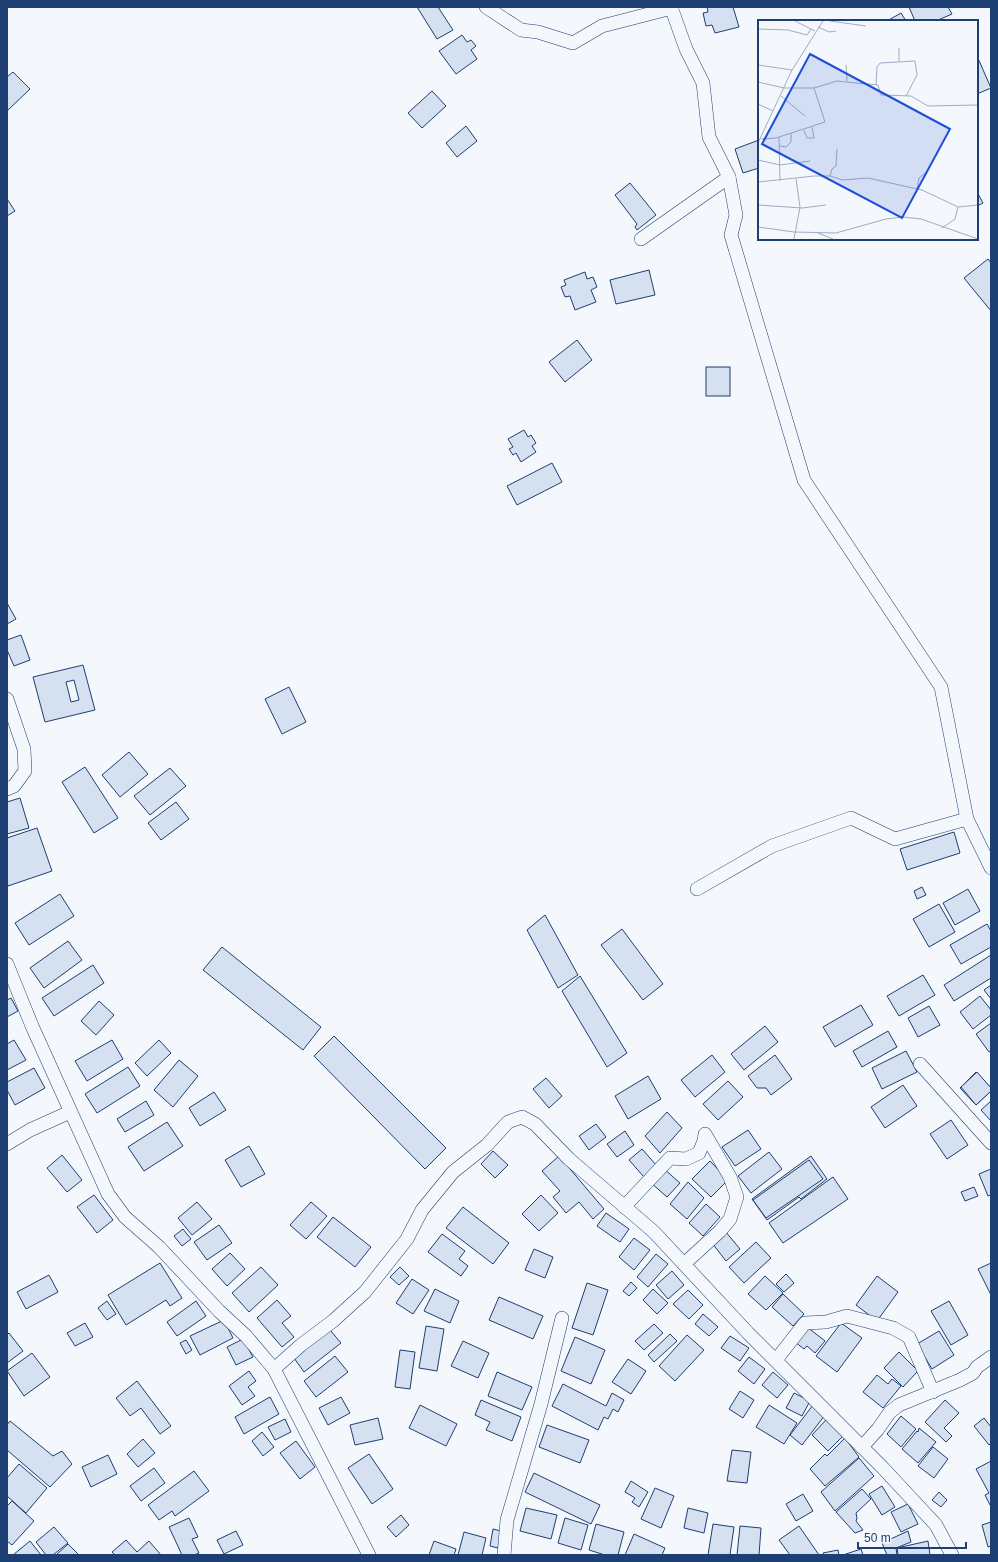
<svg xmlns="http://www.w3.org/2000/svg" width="998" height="1562" font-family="Helvetica,sans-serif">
  <rect width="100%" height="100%" fill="#f4f7fb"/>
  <g fill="#d5e0f0" stroke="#1d3f73" fill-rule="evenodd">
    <path d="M417,7H438L453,30L437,39Z"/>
    <path d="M707,7H733L739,27L715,33L712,25L706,26L703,13L708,12Z"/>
    <path d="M909,7H948L952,14L936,21H915Z"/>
    <path d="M901,13L906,21H887Z"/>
    <path d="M462,35L467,42L471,40L476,46L471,50L477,59L456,74L439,51Z"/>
    <path d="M977,56L991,88L977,94Z"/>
    <path d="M13,72L30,89L7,111V77Z"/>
    <path d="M432,91L446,106L422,128L408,113Z"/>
    <path d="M466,126L477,141L457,157L446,143Z"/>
    <path d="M759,140V168L743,173L735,149Z"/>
    <path d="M630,183L656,215L637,230L635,227L637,224L615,195Z"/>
    <path d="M977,192L983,203L977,206Z"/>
    <path d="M7,199L15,211L7,216Z"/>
    <path d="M988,259L991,263V311L964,278Z"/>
    <path d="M649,270L655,295L616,304L610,280Z"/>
    <path d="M585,272L587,279L593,277L597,287L591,290L596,302L575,310L570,296L565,297L561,287L566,285L564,280Z"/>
    <path d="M577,340L592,360L565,382L549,362Z"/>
    <rect x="706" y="367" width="24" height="29"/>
    <path d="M524,430L528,437L531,435L536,443L532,446L536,452L521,462L516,453L513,455L509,449L513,447L508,439Z"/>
    <path d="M552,463L562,482L517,505L507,486Z"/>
    <path d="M7,603L16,619L7,624Z"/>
    <path d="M21,635L30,660L14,666L7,650V640Z"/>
    <path d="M83,665L95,710L45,722L33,677ZM74,680L79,700L71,702L66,682Z"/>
    <path d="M289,687L306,722L282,734L265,699Z"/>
    <path d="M129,752L148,774L120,797L102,775Z"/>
    <path d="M85,767L118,818L94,833L62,782Z"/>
    <path d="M170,768L186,786L150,815L134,796Z"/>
    <path d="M20,798L29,828L7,834V802Z"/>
    <path d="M176,802L189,819L161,840L148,823Z"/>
    <path d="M37,828L52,871L8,886L7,882V838Z"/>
    <path d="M954,832L960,853L907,870L900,849Z"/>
    <path d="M922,887L926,895L917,899L914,891Z"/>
    <path d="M968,889L980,911L955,925L943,903Z"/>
    <path d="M60,894L74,916L29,945L15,923Z"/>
    <path d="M939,904L955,932L929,947L913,919Z"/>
    <path d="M545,915L578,975L558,988L527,930Z"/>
    <path d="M987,924L991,931V947L961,964L950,945Z"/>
    <path d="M622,929L663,984L643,1000L601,945Z"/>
    <path d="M68,941L82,960L44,988L30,968Z"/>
    <path d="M222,947L321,1027L303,1050L203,970Z"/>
    <path d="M991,955V978L954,1001L944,985Z"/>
    <path d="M93,965L104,983L54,1016L42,998Z"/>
    <path d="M923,975L935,995L899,1016L887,996Z"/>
    <path d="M580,976L627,1053L607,1067L562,991Z"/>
    <path d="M991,985V999L984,990Z"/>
    <path d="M980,996L991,1010V1015L973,1029L960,1012Z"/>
    <path d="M11,998L18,1011L7,1017V1000Z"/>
    <path d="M99,1001L114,1015L96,1035L81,1021Z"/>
    <path d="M861,1005L873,1025L835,1047L823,1027Z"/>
    <path d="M929,1006L940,1025L918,1037L908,1018Z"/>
    <path d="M991,1023V1051L989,1052L976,1034Z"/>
    <path d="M765,1026L778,1042L744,1070L731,1054Z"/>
    <path d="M888,1031L897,1047L862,1067L853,1051Z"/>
    <path d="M334,1036L446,1148L425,1169L314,1056Z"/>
    <path d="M14,1040L26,1060L7,1070V1044Z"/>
    <path d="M112,1040L123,1059L87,1081L75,1061Z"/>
    <path d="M159,1040L171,1053L147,1076L135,1063Z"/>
    <path d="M906,1051L917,1072L882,1089L872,1068Z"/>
    <path d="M712,1055L725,1072L695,1097L681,1080Z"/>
    <path d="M775,1055L792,1079L771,1095L766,1088H757L748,1076Z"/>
    <path d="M179,1060L198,1076L173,1107L154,1090Z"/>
    <path d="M128,1067L140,1086L97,1113L85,1094Z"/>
    <path d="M34,1068L45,1088L15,1105L7,1090V1082Z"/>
    <path d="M976,1072L991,1088V1091L976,1105L960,1088Z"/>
    <path d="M977,1072L991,1088V1091L976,1105L961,1087Z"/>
    <path d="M648,1076L661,1099L628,1119L615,1096Z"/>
    <path d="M546,1078L562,1096L549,1108L533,1089Z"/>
    <path d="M728,1081L743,1097L718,1120L703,1104Z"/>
    <path d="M903,1085L917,1106L885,1128L871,1107Z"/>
    <path d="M214,1092L226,1110L200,1126L189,1108Z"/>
    <path d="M146,1101L154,1115L125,1132L117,1119Z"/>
    <path d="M991,1101V1121L981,1110Z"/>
    <path d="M667,1112L682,1128L660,1153L645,1136Z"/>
    <path d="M951,1120L968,1145L947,1159L930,1134Z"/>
    <path d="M167,1122L183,1146L144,1171L128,1147Z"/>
    <path d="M596,1124L606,1137L589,1150L579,1136Z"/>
    <path d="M748,1130L761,1149L735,1166L722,1147Z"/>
    <path d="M625,1131L634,1145L617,1157L607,1144Z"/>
    <path d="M249,1146L265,1174L241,1187L225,1160Z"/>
    <path d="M642,1149L657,1166L644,1177L629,1160Z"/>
    <path d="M493,1151L508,1165L495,1178L481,1164Z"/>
    <path d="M769,1152L782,1169L751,1193L738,1176Z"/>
    <path d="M62,1155L82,1180L67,1192L47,1168Z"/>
    <path d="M559,1156L604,1209L593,1219L579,1202L566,1213L553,1197L560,1191L542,1171Z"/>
    <path d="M811,1156L827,1179L801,1199L799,1197L767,1220L752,1199Z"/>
    <path d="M809,1160L823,1179L766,1218L753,1200Z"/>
    <path d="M710,1161L728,1180L711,1197L692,1179Z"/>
    <path d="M663,1168L680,1183L667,1197L650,1182Z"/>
    <path d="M991,1169V1195L988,1196L979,1174Z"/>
    <path d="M833,1177L848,1199L783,1243L769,1223Z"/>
    <path d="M688,1182L704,1198L687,1219L670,1204Z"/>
    <path d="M974,1187L978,1196L965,1201L961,1192Z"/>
    <path d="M94,1195L113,1220L97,1233L77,1207Z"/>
    <path d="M541,1195L558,1213L539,1231L522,1214Z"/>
    <path d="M197,1202L212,1219L192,1235L178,1218Z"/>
    <path d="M311,1202L327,1216L306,1239L290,1225Z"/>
    <path d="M706,1204L720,1217L703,1236L689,1223Z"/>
    <path d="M463,1207L509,1243L493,1264L446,1228Z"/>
    <path d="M606,1213L629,1229L620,1242L597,1226Z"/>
    <path d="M333,1217L371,1247L355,1267L317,1237Z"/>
    <path d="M219,1225L232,1243L207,1260L194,1242Z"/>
    <path d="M183,1229L191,1239L182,1246L174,1236Z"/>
    <path d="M725,1231L740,1249L726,1261L712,1243Z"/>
    <path d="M442,1234L465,1251L459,1259L468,1266L461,1276L428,1252Z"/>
    <path d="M634,1238L650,1250L634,1270L619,1257Z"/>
    <path d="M756,1242L771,1258L744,1283L729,1267Z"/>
    <path d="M534,1249L553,1257L545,1278L525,1270Z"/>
    <path d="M230,1253L245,1269L227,1286L212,1269Z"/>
    <path d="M656,1254L668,1264L648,1287L637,1277Z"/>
    <path d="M160,1263L182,1298L170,1306L166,1300L126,1325L108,1295Z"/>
    <path d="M991,1263V1295L978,1269Z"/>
    <path d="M261,1267L278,1285L249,1312L232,1293Z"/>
    <path d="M400,1267L409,1276L399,1285L390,1277Z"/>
    <path d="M672,1271L684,1285L668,1299L656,1285Z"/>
    <path d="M786,1274L794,1283L784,1292L776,1284Z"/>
    <path d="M49,1275L58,1292L26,1309L17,1292Z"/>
    <path d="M765,1276L783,1293L766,1310L748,1294Z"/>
    <path d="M877,1276L898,1292L877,1321L856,1305Z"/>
    <path d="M412,1279L429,1290L413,1314L396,1303Z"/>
    <path d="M631,1282L637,1288L629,1296L623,1291Z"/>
    <path d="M587,1283L608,1290L593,1335L572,1328Z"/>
    <path d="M435,1289L459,1301L450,1323L424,1311Z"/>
    <path d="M653,1289L668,1303L657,1314L643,1300Z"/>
    <path d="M688,1290L703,1305L689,1319L673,1304Z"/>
    <path d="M783,1294L804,1314L793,1326L772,1307Z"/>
    <path d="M499,1297L543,1316L533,1339L489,1320Z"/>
    <path d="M277,1300L291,1316L282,1323L294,1337L282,1347L257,1318Z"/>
    <path d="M107,1301L116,1314L107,1320L98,1308Z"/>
    <path d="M196,1301L206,1316L177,1336L167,1322Z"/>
    <path d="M949,1301L968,1335L951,1345L931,1311Z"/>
    <path d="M703,1314L718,1327L709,1336L695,1324Z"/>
    <path d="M224,1320L233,1338L200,1355L190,1336Z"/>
    <path d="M85,1323L93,1337L75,1346L67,1333Z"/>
    <path d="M841,1323L862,1338L837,1372L816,1356Z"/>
    <path d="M654,1324L663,1333L644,1350L635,1341Z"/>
    <path d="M426,1326L444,1329L437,1371L419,1368Z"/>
    <path d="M807,1327L825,1341L815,1353L807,1346L804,1349L795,1342Z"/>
    <path d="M330,1330L341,1343L304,1372L294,1358Z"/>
    <path d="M939,1331L954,1355L932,1369L917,1344Z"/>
    <path d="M9,1333L23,1351L7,1363V1335Z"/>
    <path d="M670,1334L677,1341L654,1362L648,1355Z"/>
    <path d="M687,1335L704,1350L675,1381L659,1366Z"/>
    <path d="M730,1336L749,1348L740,1361L721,1348Z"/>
    <path d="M575,1337L605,1350L591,1384L561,1371Z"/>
    <path d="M243,1339L253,1357L236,1365L227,1347Z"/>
    <path d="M186,1340L192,1350L186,1354L180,1343Z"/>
    <path d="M463,1341L489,1353L478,1378L451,1366Z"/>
    <path d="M400,1350L415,1352L410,1389L395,1387Z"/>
    <path d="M899,1352L918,1371L903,1387L884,1368Z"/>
    <path d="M32,1353L50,1377L24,1396L7,1371Z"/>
    <path d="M335,1356L348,1372L316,1397L304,1381Z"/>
    <path d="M749,1357L765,1369L754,1384L738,1371Z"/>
    <path d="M628,1359L646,1371L631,1394L612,1382Z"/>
    <path d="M249,1371L256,1381L248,1387L255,1396L242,1405L229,1386Z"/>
    <path d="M497,1372L532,1387L522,1410L488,1396Z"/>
    <path d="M773,1372L788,1385L777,1398L762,1385Z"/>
    <path d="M877,1375L888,1384L892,1379L901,1386L883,1408L863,1392Z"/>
    <path d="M137,1381L171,1426L160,1434L141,1408L130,1416L116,1398Z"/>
    <path d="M563,1384L606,1406L612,1393L624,1400L618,1412L613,1409L608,1419L604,1417L598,1430L552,1406Z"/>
    <path d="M740,1391L754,1400L743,1418L729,1409Z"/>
    <path d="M794,1393L810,1401L802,1416L786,1408Z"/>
    <path d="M270,1397L279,1414L244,1434L235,1417Z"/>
    <path d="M341,1397L350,1413L328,1425L319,1408Z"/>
    <path d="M481,1400L521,1417L512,1441L486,1430L490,1422L475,1415Z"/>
    <path d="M945,1400L959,1413L944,1428L952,1436L946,1442L925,1422Z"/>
    <path d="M420,1405L457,1424L446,1446L409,1428Z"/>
    <path d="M769,1405L797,1423L784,1444L756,1427Z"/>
    <path d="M813,1405L825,1415L802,1445L790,1435Z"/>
    <path d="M901,1416L916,1429L901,1447L887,1434Z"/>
    <path d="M378,1418L383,1439L355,1445L350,1425Z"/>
    <path d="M984,1418L991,1427V1443L989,1445L974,1426Z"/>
    <path d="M285,1419L291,1432L275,1440L268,1427Z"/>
    <path d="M826,1420L843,1436L828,1451L812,1435Z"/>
    <path d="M10,1421L53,1456L62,1451L72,1464L50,1487L7,1450V1425Z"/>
    <path d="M547,1425L589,1440L580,1463L539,1447Z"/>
    <path d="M919,1428L936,1442L918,1463L902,1449L917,1431L918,1432Z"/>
    <path d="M262,1432L274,1447L263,1456L252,1441Z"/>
    <path d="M845,1438L859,1457L825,1486L810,1469L825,1454L827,1456Z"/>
    <path d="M143,1439L155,1453L138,1467L127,1454Z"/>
    <path d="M296,1441L315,1467L300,1479L280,1453Z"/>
    <path d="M933,1447L948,1459L934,1478L918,1466Z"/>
    <path d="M732,1450L751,1452L747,1483L727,1481Z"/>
    <path d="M369,1454L393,1489L372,1504L348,1468Z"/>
    <path d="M108,1455L117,1474L91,1487L82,1467Z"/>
    <path d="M859,1458L874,1476L835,1511L821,1492Z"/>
    <path d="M991,1461V1505H990L985,1495L989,1493L976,1469Z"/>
    <path d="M19,1464L47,1488L26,1513L7,1496V1478Z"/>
    <path d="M154,1468L165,1483L141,1501L130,1486Z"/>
    <path d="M194,1471L209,1491L175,1516L172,1511L159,1520L148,1505Z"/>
    <path d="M534,1473L600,1505L591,1524L525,1492Z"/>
    <path d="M631,1481L648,1492L639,1507L632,1502L635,1498L625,1492Z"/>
    <path d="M882,1486L895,1507L882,1515L869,1494Z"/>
    <path d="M655,1488L674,1496L661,1528L641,1519Z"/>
    <path d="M862,1489L871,1499L856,1513L857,1518L856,1521L863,1530L855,1533L836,1512Z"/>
    <path d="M939,1492L947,1500L941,1507L932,1500Z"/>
    <path d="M803,1494L813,1511L796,1521L786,1504Z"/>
    <path d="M12,1501L34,1521L12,1545L7,1541V1506Z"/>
    <path d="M908,1504L918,1524L901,1532L891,1512Z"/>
    <path d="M526,1508L557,1515L551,1539L520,1531Z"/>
    <path d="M688,1508L708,1513L704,1533L684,1528Z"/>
    <path d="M401,1515L409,1525L396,1537L387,1527Z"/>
    <path d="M189,1518L198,1537L192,1539L199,1553L194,1555H182L169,1527Z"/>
    <path d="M565,1518L588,1525L581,1550L558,1543Z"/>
    <path d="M991,1522V1546L988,1547L982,1525Z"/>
    <path d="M596,1524L624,1532L618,1555H605L589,1550Z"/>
    <path d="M713,1524L734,1527L730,1555H708Z"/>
    <path d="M740,1526L761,1528L759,1555H737Z"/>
    <path d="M799,1526L819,1555H790L779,1540Z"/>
    <path d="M54,1527L68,1543L53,1555H46L36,1542Z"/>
    <path d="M493,1529L501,1531L498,1548L490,1546Z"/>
    <path d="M236,1531L243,1545L224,1554L217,1540Z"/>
    <path d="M908,1531L911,1542L896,1548L897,1555H887L882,1543Z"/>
    <path d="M464,1532L486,1538L482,1555H458Z"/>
    <path d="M634,1534L665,1548L662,1555H625Z"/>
    <path d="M126,1540L137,1552L149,1541L161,1555H115L112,1552Z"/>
    <path d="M30,1541L41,1555H13Z"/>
    <path d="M434,1541L456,1549L454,1555H429Z"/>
    <path d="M928,1541L930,1555H898L897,1548Z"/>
    <path d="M68,1544L79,1555H56Z"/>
    <path d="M861,1549L863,1555H843Z"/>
    <path d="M838,1550L839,1555H824L823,1553Z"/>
  </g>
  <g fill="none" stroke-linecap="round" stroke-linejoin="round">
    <g stroke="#1d3f73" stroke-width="14">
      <g id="street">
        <path d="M486,7L521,30L538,32L573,43L602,26L672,8"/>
        <path d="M671,7L686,49L703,83L709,137L729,177L736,215L731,235L804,480L941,687L967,819L991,868"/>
        <path d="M641,239L729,177"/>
        <path d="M7,699L24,749L25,771L14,786L7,789"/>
        <path d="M697,889L772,846L851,818L895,839L967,819"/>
        <path d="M7,964L32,1026L108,1194L125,1217L159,1247L219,1311L246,1336L274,1369L369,1555"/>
        <path d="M920,1064L991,1143"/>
        <path d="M7,1144L30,1130L70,1112"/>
        <path d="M624,1207L670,1158L686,1159L699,1153L704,1141L705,1134L730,1177L737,1197L730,1219L720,1231L684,1264"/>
        <path d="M776,1360L805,1323L826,1322L847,1316L893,1328L909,1337L933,1392"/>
        <path d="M274,1369L301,1345L333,1321L365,1292L407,1239L422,1210L453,1172L487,1145L508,1122L522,1117L535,1124L569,1159L654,1232L748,1333L883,1468L936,1525L952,1555"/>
        <path d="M862,1447L878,1429L890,1412L899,1405L960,1380L973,1373L977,1367L991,1357"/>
        <path d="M504,1555L507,1520L541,1404L562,1318"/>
      </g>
    </g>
    <use href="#street" stroke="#f4f7fb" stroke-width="13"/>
  </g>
  <g transform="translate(758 20)">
    <rect width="220" height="220" fill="#f4f7fb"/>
    <path fill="none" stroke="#9eadc5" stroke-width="1" d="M37,1L57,11M72,1L108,6M60,7L71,12L78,11M0,9L30,10L49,15L53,9M141,28V41M0,45L34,50M88,45L89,61M0,62L26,68H56L79,61L98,63L120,65L123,75L153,76L170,86L220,85M118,65L119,47L122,43L157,41L159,55L148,76M23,76L47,96M0,84L15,91M46,110L49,118H56L54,107M21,117L22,161M3,119L18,118L67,102L56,68M0,123L34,50L65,1M22,126L28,127L33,122V113M0,140L22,145L52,141M72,156L74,149L78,146L79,129M0,162L56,156H72L85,160L110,158L164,170L200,187M159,169L161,158L170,151M0,185L44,188L68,185M0,207L36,212L78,213L128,199L145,197L163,199L220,219M184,208L197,199L200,187L220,185M60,213L75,219M36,219L42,187L38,159"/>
    <path fill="#1d4ed8" fill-opacity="0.15" stroke="#1d4ed8" stroke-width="2" d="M52,34L192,109L144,198L4,124Z"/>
    <rect width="220" height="220" fill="none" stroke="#1d3f73" stroke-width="2"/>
  </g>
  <rect width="998" height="1562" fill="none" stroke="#1d3f73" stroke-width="16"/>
  <path d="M858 1542v6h108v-6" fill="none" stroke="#1d3f73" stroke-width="2"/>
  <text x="864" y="1542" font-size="12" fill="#1d3f73" stroke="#f4f7fb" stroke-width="3" paint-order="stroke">50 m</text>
</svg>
